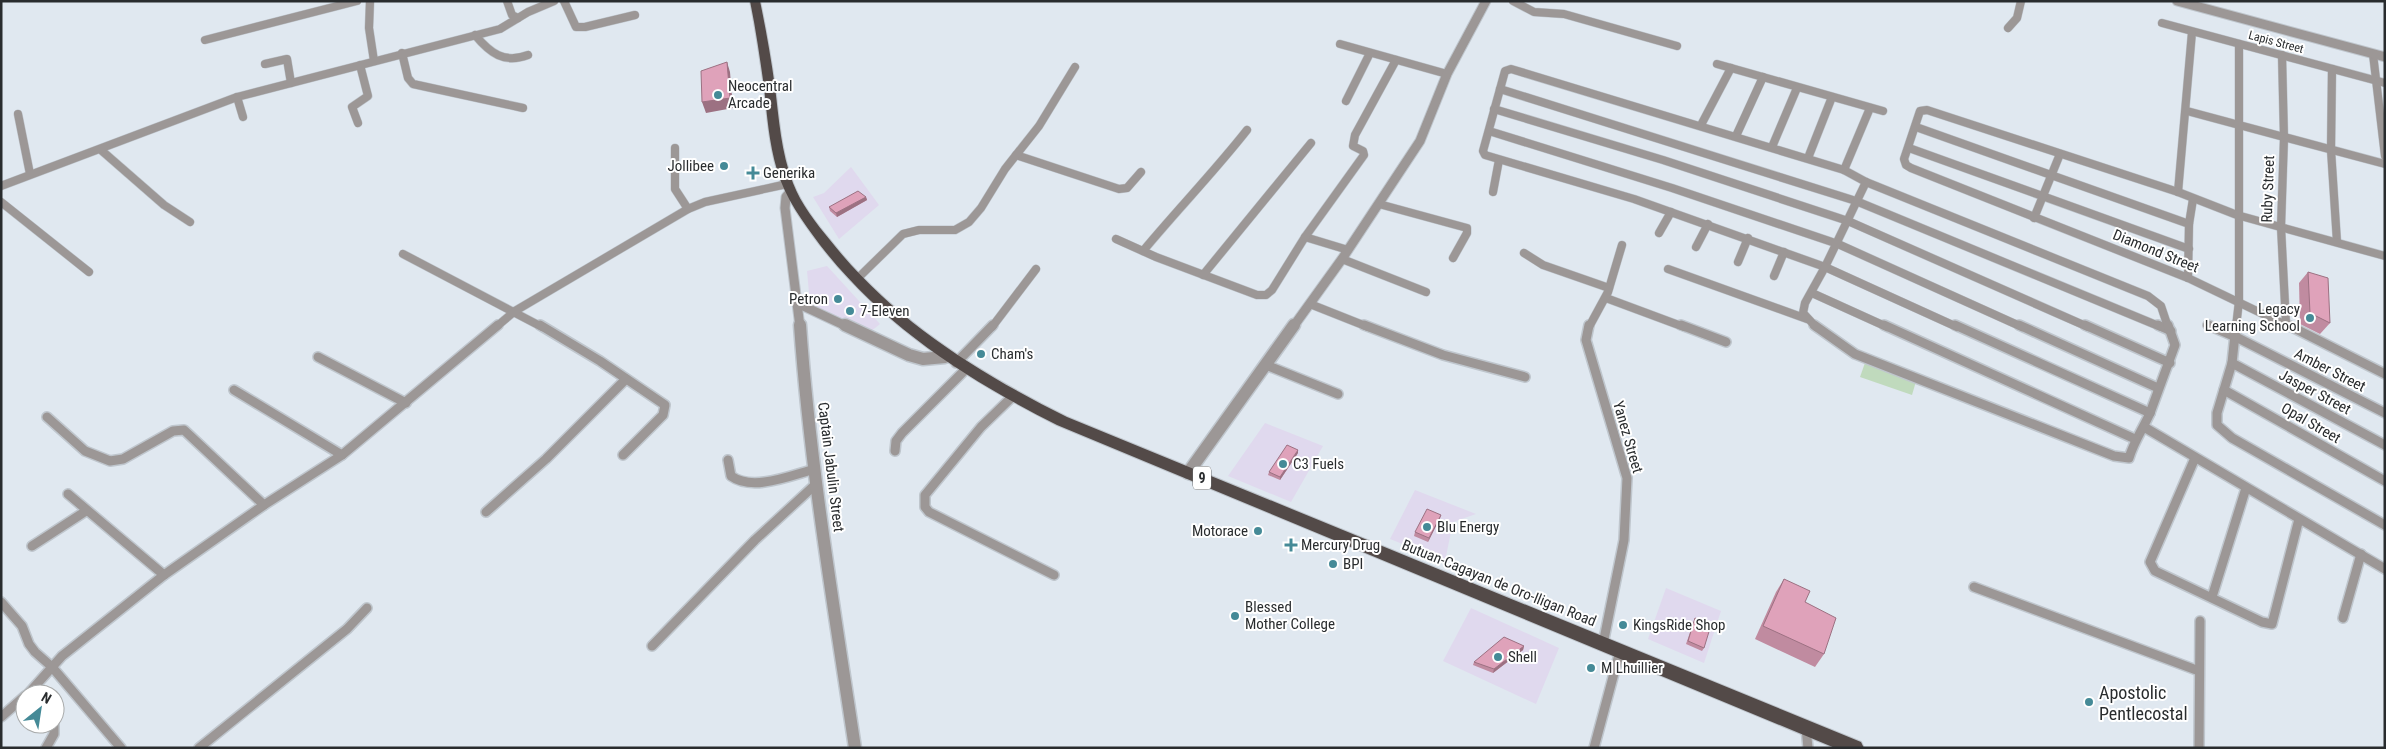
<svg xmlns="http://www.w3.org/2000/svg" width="2386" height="749" font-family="'Roboto Condensed',sans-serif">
  <rect width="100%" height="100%" fill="#e0e8f0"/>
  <g fill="#e0d9ee">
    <path d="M851,167L879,205L839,239L813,197L824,193Z"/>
    <path d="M827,266L880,324L870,332L810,304L807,271Z"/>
    <path d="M1265,423L1323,446L1291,502L1228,476Z"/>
    <path d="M1415,490L1476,514L1453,522L1445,561L1390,539Z"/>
    <path d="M1666,588L1721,611L1704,663L1648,639Z"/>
    <path d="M1471,608L1559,648L1536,704L1443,661Z"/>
  </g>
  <path fill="#c0dabd" d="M1866,360L1917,378L1912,395L1860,377Z"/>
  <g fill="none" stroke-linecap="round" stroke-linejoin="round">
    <g stroke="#bfc6cd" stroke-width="9">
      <g id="minor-far1">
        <path d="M370,1L369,28L374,61"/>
        <path d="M507,1L512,15L518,18"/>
        <path d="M564,1L576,27H585L635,15"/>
        <path d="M1513,1L1534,12L1564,14L1677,46"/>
        <path d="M2162,23L2385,83"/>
        <path d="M2008,28L2017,18L2021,1"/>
        <path d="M475,35C490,53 504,64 528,55"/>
        <path d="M205,40L357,1"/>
        <path d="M1340,44L1447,74"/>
        <path d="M402,53L408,78L413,84L523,108"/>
        <path d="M2373,54L2385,156"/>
        <path d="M2282,55L2284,138L2281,227L2286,324"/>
        <path d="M265,64L287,59L291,83"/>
        <path d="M1717,64L1883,111"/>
        <path d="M2332,69L2331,150L2337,242"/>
        <path d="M1500,89L1856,201L2161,327"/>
        <path d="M237,97L243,117"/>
        <path d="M1346,101L1370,53"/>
        <path d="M1494,109L1663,160L1848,221L2088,327"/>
        <path d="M2187,111L2385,164"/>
        <path d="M18,114L30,174"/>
        <path d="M358,123L352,107L368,96L360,65"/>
        <path d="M1701,125L1731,68"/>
        <path d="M1916,127L2189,224"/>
        <path d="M1489,131L1672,188L1838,244L2022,327"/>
        <path d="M1736,136L1763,77"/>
        <path d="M1772,147L1797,88"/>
        <path d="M675,148V189L688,209"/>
        <path d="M1909,148L2189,249"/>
        <path d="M101,150L164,205L190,222"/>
        <path d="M1016,155L1119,189L1127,188L1141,172"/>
        <path d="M1808,158L1832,97"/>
        <path d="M1844,170L1870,108"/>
        <path d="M1866,182L2148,296L2161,306L2168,327"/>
        <path d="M1,186L237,97L500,29L528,12L554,1"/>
        <path d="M1493,192L1499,160"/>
        <path d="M2178,192L2192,32"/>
        <path d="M1,202L89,272"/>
        <path d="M1379,204L1467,228V233L1453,258"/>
        <path d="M2034,218L2060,154"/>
        <path d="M1659,233L1671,212"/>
        <path d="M1305,237L1348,250"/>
        <path d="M1116,239L1156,257L1257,295H1266L1272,290L1305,237L1364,155L1363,151L1353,146L1355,135L1396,60"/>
        <path d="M1696,247L1708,224"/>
        <path d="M1143,251C1177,210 1214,172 1247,130"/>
        <path d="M1524,253L1543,265L1609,288"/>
        <path d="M403,254L542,327"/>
        <path d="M1342,259L1426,292"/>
        <path d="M1738,262L1748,238"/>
        <path d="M1825,267L1957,327"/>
        <path d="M1825,267L1634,199L1485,155L1483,151L1505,71L1511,69L1844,170L1866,182"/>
        <path d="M1825,267L1866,182"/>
        <path d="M1668,269L1807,319"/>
        <path d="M1203,275L1311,143"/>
        <path d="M1774,276L1784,252"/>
        <path d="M2188,278L2189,224L2193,199"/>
        <path d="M857,279L903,234L919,230H955L969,222L981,208L1005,169L1039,126L1075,67"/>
        <path d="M1812,293L1887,327"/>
        <path d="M1606,298L1684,327"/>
        <path d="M1310,304L1368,327"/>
        <path d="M2207,325L2211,327"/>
        <path d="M496,327L515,311L688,209L705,202L787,184"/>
        <path d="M992,327L1036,269"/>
        <path d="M1589,327L1608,292L1622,245"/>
        <path d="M1816,327L1803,313L1805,303L1825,267"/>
        <path d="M2236,327L2239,301V44"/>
        <path d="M2290,327L2188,278L1911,168L1906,165L1904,159L1920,111L1927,110L2178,192L2237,215L2385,256"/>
      </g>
    </g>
    <g stroke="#bfc6cd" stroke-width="12">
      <g id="minor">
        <path d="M540,325L600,361L665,405L663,415L623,455"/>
        <path d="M1364,325L1443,355L1525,377"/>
        <path d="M1589,325L1586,340L1627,478L1624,540L1603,644"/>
        <path d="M1681,325L1726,342"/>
        <path d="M1814,325L1855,354L2114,456L2129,458C2134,441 2143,429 2150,413"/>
        <path d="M1884,325L2135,439"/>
        <path d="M1955,325L2150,413"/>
        <path d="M2019,325L2158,388"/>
        <path d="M2085,325L2170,363"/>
        <path d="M2158,325L2171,331"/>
        <path d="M2208,325L2236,337L2385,413"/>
        <path d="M2236,325L2232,363L2217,413V425L2232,438L2385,525"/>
        <path d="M2288,325L2385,374"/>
        <path d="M318,357L406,403"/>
        <path d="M956,363L993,325"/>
        <path d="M2232,363L2385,445"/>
        <path d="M1266,365L1338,394"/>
        <path d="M234,390L342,455"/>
        <path d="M2224,390L2385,481"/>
        <path d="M1012,397L981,427L925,495V507L929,512L1054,575"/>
        <path d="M2150,413L2175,345L2168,325"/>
        <path d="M47,417L85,451L110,461L123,459L173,431L184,430L264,505"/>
        <path d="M2144,427L2385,569"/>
        <path d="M895,451L896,441L902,433L965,370"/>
        <path d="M2195,458L2150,562L2155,571L2262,622L2272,624L2299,519"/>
        <path d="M728,460L731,476C753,492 792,475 815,469"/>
        <path d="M68,494L164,575"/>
        <path d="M486,512L546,459L626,379"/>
        <path d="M32,546L86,511"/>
        <path d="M1974,587L2199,671"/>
        <path d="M2212,597L2246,488"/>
        <path d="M1,602L22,626L29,644L35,652L52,667L121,748"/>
        <path d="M2343,618L2361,554"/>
        <path d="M652,646L755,540L816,484"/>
        <path d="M28,694L62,656L164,575L264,505L342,455L498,325"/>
        <path d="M1,717L25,696"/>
        <path d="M1806,728L1808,748"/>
        <path d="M46,748L54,734V724"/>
        <path d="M199,748L347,629L367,608"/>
        <path d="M1594,748L1620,651"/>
        <path d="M2199,748L2200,621"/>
      </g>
    </g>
    <g stroke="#bfc6cd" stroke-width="11">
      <g id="tertiary-far1">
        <path d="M2177,1L2385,57"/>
        <path d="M791,191L786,197L785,208L800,327"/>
        <path d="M799,304L848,327"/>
        <path d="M1293,327L1342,259L1420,141L1447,74L1486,1"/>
      </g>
    </g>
    <g stroke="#bfc6cd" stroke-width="15">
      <g id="tertiary">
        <path d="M800,325C810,467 834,608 855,748"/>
        <path d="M845,325L909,355L923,359L945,357"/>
        <path d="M1188,473L1294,325"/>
      </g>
    </g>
    <g stroke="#bfc6cd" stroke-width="2">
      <path id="trunk" d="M750,1H760C766,30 771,58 775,87C779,119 781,152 793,183C801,204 816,223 830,240C893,320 977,372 1067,417L1861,742L1864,748H1835L1057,425C966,379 883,326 820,245C803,222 785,198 777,170C769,143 767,115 764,87C760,59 756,30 750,1Z"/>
    </g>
    <use href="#minor-far1" stroke="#9c9796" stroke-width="8"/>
    <use href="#minor" stroke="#9c9796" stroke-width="9"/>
    <use href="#tertiary-far1" stroke="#9c9796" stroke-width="9"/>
    <use href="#tertiary" stroke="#9c9796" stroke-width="12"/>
    <use href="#trunk" fill="#534a48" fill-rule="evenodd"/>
  </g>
  <g fill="#c08ba0">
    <path d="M866,197L867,200L837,217L830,211L829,207Z"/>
    <path d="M2308,272L2330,323L2320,334L2300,324L2299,283Z"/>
    <path d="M1298,453L1280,480L1268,475L1269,472Z"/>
    <path d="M1441,515L1440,518L1428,542L1414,536L1415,532Z"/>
    <path d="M1784,579L1805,602L1824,654L1815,667L1755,639L1776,592Z"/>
    <path d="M1695,618L1704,648L1702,651L1686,644Z"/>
    <path d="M1524,646L1523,650L1493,673L1473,665L1474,662Z"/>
  </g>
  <g fill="#9c7182">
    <path d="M727,62L730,72L733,108L706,113L702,102Z"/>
    <path d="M866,197L867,200L837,217L836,213Z"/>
    <path d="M1298,450V453L1280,480V477Z"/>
    <path d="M1441,515L1440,518L1428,542L1429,538Z"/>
    <path d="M1524,646L1523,650L1493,673L1494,669Z"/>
  </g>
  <g fill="#dfa2ba" stroke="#9c7182">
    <path d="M727,62L730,98L702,102L701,71Z"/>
    <path d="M858,191L866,197L836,213L829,207Z"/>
    <path d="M2308,272L2328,278L2330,323L2310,313Z"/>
    <path d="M1287,445L1298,450L1280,477L1269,472Z"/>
    <path d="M1427,509L1441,515L1429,538L1415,532Z"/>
    <path d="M1784,579L1810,591L1805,602L1836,618L1824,654L1763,626Z"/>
    <path d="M1695,618L1711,625L1704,648L1688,641Z"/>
    <path d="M1504,637L1524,646L1494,669L1474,662Z"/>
  </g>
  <g fill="#458a97" stroke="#fff" stroke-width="2">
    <circle cx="718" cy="95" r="5"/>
    <circle cx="724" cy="166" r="5"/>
    <path d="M750.5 165.5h5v5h5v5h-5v5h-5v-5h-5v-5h5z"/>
    <circle cx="838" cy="299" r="5"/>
    <circle cx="850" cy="311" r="5"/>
    <circle cx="2310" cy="318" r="5"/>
    <circle cx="981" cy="354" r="5"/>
    <circle cx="1283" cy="464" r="5"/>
    <circle cx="1427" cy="527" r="5"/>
    <circle cx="1258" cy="531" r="5"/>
    <path d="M1288.5 537.5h5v5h5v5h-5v5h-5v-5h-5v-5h5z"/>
    <circle cx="1333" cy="564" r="5"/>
    <circle cx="1235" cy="616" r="5"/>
    <circle cx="1623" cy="625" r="5"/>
    <circle cx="1498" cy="657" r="5"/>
    <circle cx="1591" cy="668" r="5"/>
    <circle cx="2089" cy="702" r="5"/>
  </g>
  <g text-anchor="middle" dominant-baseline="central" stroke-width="4" stroke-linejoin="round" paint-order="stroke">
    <g font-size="12" fill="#292c2e" stroke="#fff">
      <text transform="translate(2276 42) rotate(15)">Lapis Street</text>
    </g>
    <rect fill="#fff" stroke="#696b6d" stroke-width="1" x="1193" y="466.5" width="18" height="23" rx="4"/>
    <g font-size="14" font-weight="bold" fill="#292c2e">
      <text x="1202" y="478">9</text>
    </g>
    <g font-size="15" fill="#292c2e" stroke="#fff" text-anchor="start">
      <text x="728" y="86">Neocentral<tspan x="728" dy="17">Arcade</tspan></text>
      <text x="714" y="166" text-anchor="end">Jollibee</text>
      <text x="763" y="173">Generika</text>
      <text x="828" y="299" text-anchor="end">Petron</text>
      <text x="2300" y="309" text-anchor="end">Legacy<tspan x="2300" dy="17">Learning School</tspan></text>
      <text x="860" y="311">7-Eleven</text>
      <text x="991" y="354">Cham's</text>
      <text x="1293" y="464">C3 Fuels</text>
      <text x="1437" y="527">Blu Energy</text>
      <text x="1248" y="531" text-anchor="end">Motorace</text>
      <text x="1301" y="545">Mercury Drug</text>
      <text x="1343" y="564">BPI</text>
      <text x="1245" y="607">Blessed<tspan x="1245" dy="17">Mother College</tspan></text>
      <text x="1633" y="625">KingsRide Shop</text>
      <text x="1508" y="657">Shell</text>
      <text x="1601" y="668">M Lhuillier</text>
    </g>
    <g font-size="15" fill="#292c2e" stroke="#fff">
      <text transform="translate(2268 189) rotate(-88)">Ruby Street</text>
      <text transform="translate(2156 251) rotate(22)">Diamond Street</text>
      <text transform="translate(2330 370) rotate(27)">Amber Street</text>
      <text transform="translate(2315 392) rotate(28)">Jasper Street</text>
      <text transform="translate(2311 423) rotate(30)">Opal Street</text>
      <text transform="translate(1628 437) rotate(74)">Yanez Street</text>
      <text transform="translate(831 467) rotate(83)">Captain Jabulin Street</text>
      <text transform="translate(1499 583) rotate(22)">Butuan-Cagayan de Oro-Iligan Road</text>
    </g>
    <g font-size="18" fill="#292c2e" stroke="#fff" text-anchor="start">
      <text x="2099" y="692">Apostolic<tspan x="2099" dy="21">Pentlecostal</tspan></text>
    </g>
  </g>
  <rect width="2386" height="749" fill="none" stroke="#292c2e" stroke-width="5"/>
  <g transform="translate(40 709) rotate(30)"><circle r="24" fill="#ffffff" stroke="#a9abab"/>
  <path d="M0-4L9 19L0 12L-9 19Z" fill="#458a97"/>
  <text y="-8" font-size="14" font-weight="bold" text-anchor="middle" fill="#292c2e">N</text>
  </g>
</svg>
